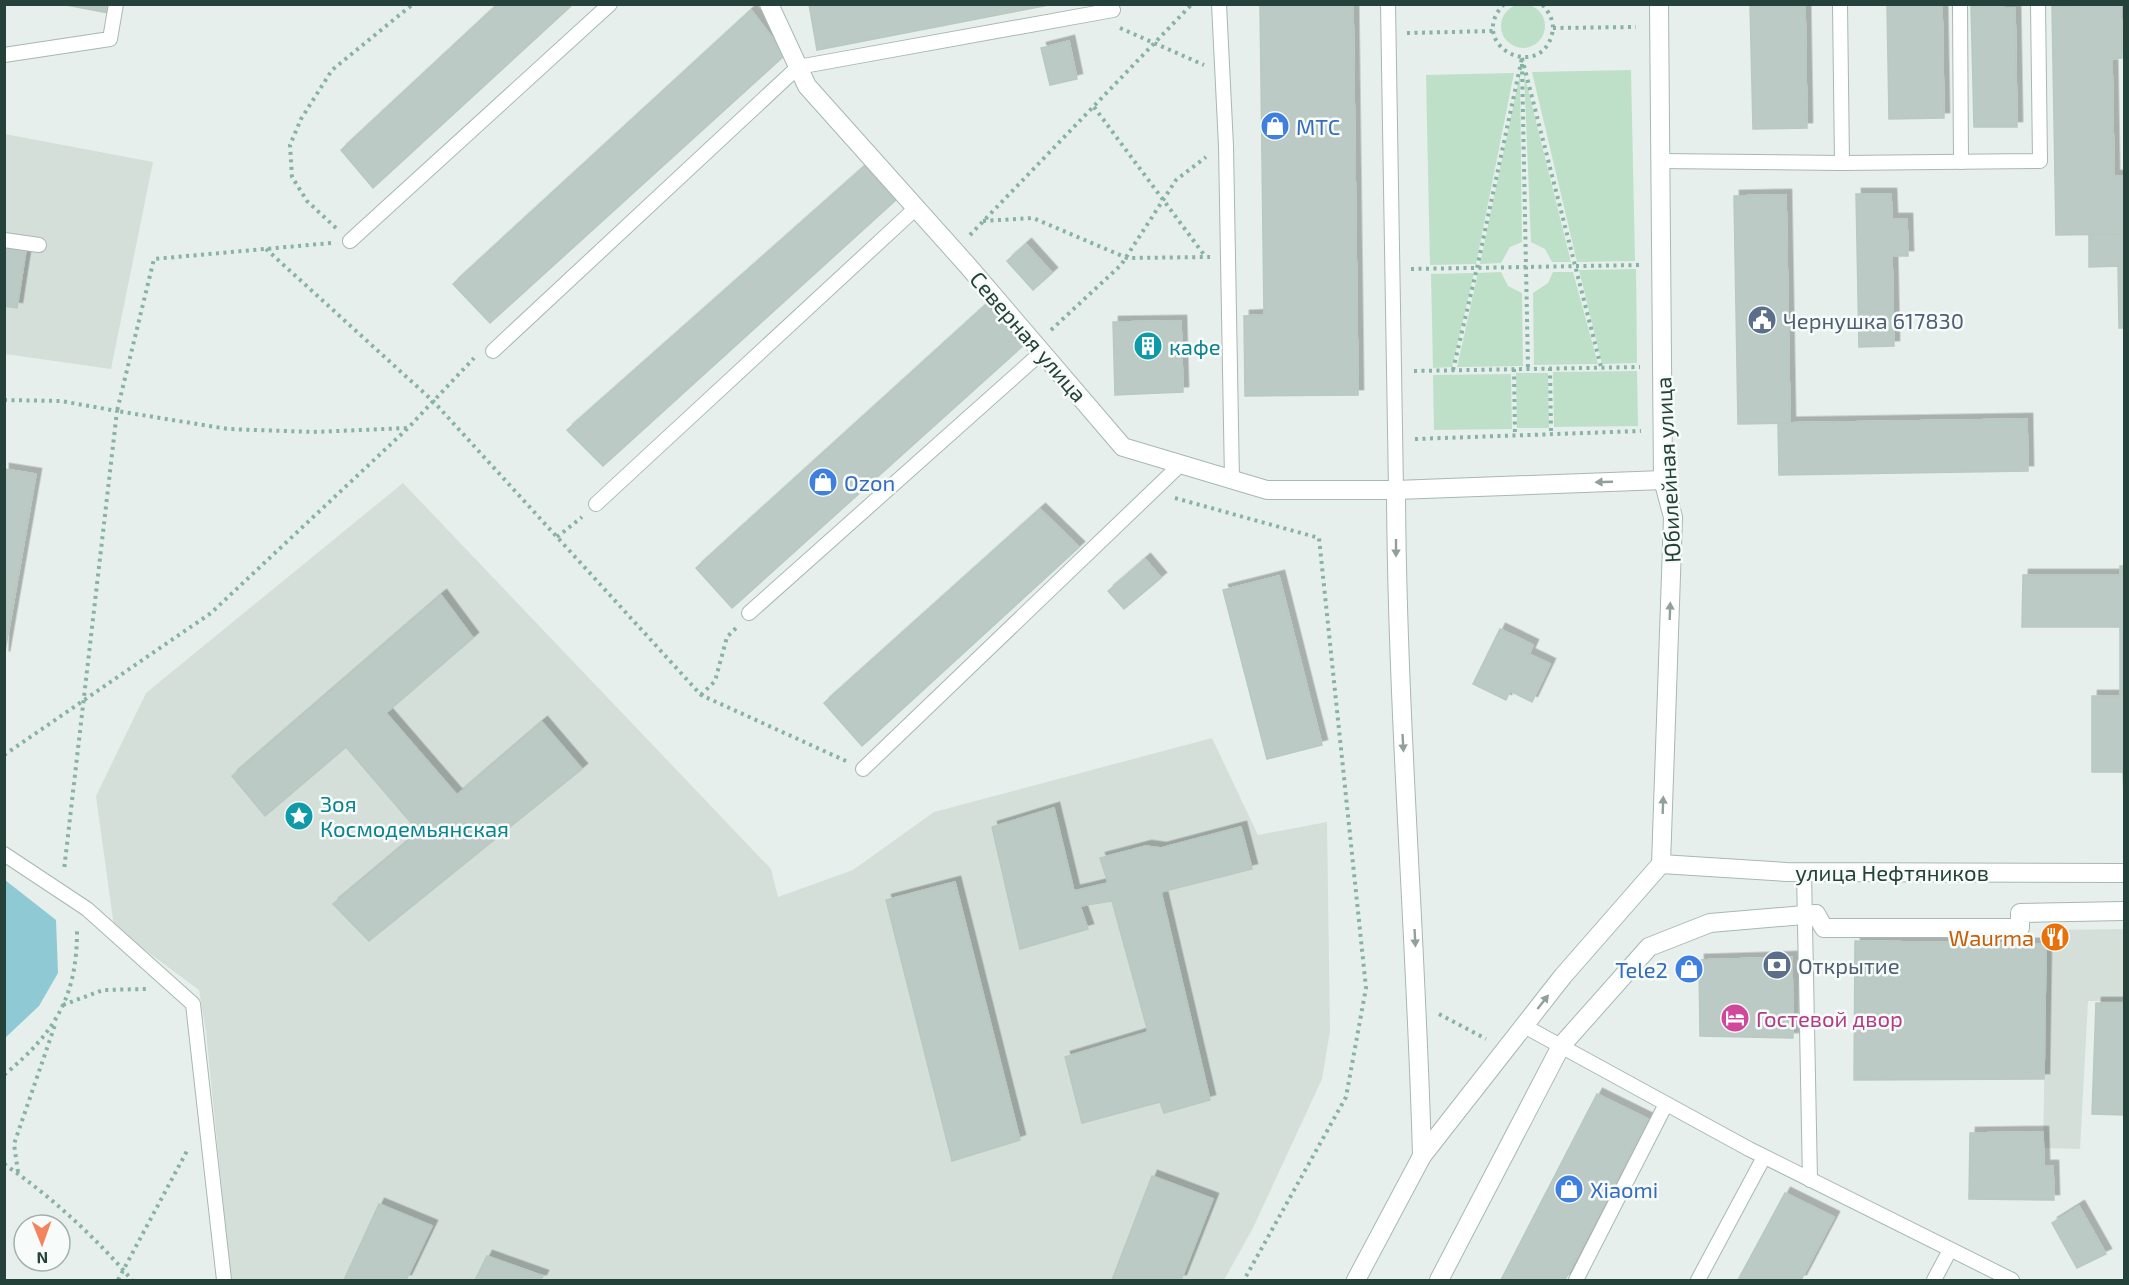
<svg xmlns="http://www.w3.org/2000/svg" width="2129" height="1285" font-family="'Exo 2',sans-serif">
  <defs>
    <filter id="shadow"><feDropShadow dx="5.5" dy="-5.5" stdDeviation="0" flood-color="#0004"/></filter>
  </defs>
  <rect width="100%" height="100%" fill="#e6efeb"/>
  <g fill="#d4dfda">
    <path d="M5,134L153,162L111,369L5,354Z"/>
    <path d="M403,483L771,869L778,897L853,870L934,812L1212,738L1258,835L1327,822L1330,1031L1322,1079L1253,1228L1224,1280H231L206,1032L199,990L114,927L96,796L146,693Z"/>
    <path d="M2124,929V1001H2088L2080,1149L2043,1148L2047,930Z"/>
  </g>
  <g fill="#bfe0c8">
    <circle cx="1523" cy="26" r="22"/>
    <path d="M1631,70L1635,261L1577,262L1532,72Z"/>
    <path d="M1514,73L1476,264L1430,265L1426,75Z"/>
    <path d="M1524,73L1571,262H1552L1545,249L1531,242Z"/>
    <path d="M1520,74L1522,242L1510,247L1501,263L1480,264Z"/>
    <path d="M1636,269L1637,363L1602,364L1579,270Z"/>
    <path d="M1501,272L1508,286L1522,293L1523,366L1457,367L1478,273Z"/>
    <path d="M1553,272H1573L1598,364L1534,365L1533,293L1548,283Z"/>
    <path d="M1474,273L1452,367L1433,368L1431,274Z"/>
    <path d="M1637,371L1638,426L1554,427L1553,372Z"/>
    <path d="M1516,373H1548L1549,428H1517Z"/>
    <path d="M1511,374L1512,429L1434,430L1433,375Z"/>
  </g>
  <path fill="#8ec9d4" d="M5,880L56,920L58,973L39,1006L5,1038Z"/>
  <g fill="#bbcac4" stroke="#b8c9c2" stroke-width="1.5" filter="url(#shadow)">
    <path d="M61,4H110L109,13Z"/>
    <path d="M498,4H573L373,188L341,150Z"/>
    <path d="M809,4H1054L817,50Z"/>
    <path d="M1260,4H1353L1358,395L1245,396L1244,316L1264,315Z"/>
    <path d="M1750,4H1805L1807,128L1753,129Z"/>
    <path d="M1887,4H1942L1944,118L1889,119Z"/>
    <path d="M1971,4H2004V8H2015L2017,127H1974Z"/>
    <path d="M2121,4L2122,58L2112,59L2114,176H2124V234L2056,235L2052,6Z"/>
    <path d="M751,10L785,55L490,323L453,284Z"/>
    <path d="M1069,41L1077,79L1050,85L1041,48Z"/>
    <path d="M866,165L898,198L603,466L567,430Z"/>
    <path d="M1856,194H1891L1892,219H1907L1908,256H1892L1894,346L1859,347Z"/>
    <path d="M1786,195L1790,423L1738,424L1734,196Z"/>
    <path d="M2124,234V328H2119L2118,266L2089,267V235Z"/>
    <path d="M1026,244L1052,273L1033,290L1007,261Z"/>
    <path d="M4,246L26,250L17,308L4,306Z"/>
    <path d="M990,301L1027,342L732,608L696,568Z"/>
    <path d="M1181,321L1183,392L1115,395L1113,322Z"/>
    <path d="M2027,419L2028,471L1779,475L1778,423Z"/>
    <path d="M4,469L36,474L4,657Z"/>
    <path d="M1040,509L1079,547L862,746L824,703Z"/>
    <path d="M1145,559L1161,578L1124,609L1108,591Z"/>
    <path d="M2120,566H2124V798L2123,772H2092V696H2120V627H2022L2023,575H2120Z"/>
    <path d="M1279,576L1322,745L1267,759L1223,590Z"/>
    <path d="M441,595L473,638L386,713L457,795L542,722L582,769L369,941L333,904L419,832L346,747L265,816L232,776Z"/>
    <path d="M1500,629L1533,645L1529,654L1550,664L1532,702L1510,691L1506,700L1473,684Z"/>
    <path d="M1054,808L1074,891L1108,883L1100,858L1146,846L1161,848L1241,827L1252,869L1161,892L1210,1100L1164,1113L1160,1102L1082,1123L1065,1057L1148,1032L1112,901L1080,906L1088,929L1020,949L992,827Z"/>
    <path d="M955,882L1020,1140L952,1161L886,900Z"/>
    <path d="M1855,941L2046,944L2044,1079L1854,1080Z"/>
    <path d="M1792,957L1793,1038L1700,1036L1699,960Z"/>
    <path d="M2096,1003H2124V1115L2092,1114Z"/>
    <path d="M1597,1094L1648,1119L1565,1280H1501Z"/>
    <path d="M2043,1132L2044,1166H2053L2054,1200L1969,1199L1970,1133Z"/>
    <path d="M1152,1176L1213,1199L1181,1280H1112Z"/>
    <path d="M1785,1193L1834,1217L1801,1280H1738Z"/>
    <path d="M379,1204L432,1226L406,1280H344Z"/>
    <path d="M2079,1206L2106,1254L2077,1268L2052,1223Z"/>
    <path d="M487,1256L543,1276L541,1280H475Z"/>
  </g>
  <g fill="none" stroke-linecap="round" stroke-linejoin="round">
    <g stroke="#a8b8b2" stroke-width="16">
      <g id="service">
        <path d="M1219,4L1226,146L1232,480"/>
        <path d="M1388,4L1396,490"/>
        <path d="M1840,4L1842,163"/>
        <path d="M1960,4L1961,162"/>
        <path d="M4,55L110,39L116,4"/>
        <path d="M1661,161L1842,163L2040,161L2038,4"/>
        <path d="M4,240L39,245"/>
        <path d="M350,241L610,4"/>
        <path d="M493,351L798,67L1113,10"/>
        <path d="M596,504L916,208"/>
        <path d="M749,613L1042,352"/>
        <path d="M863,769L1181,464"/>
        <path d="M4,854L87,909L193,1004L224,1280"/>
        <path d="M1804,872L1810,1180"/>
        <path d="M1524,1026L1749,1149L2012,1280"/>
        <path d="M1576,1280L1666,1104"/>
        <path d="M1698,1280L1764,1157"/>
        <path d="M1934,1280L1950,1250"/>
      </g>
    </g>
    <g stroke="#a8b8b2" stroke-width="20">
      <path id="pedestrian" d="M1439,1280L1561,1046L1649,947L1710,923L1816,914L1824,928H2020V913L2124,911"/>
    </g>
    <g stroke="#a8b8b2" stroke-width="20">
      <g id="minor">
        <path d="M769,4L807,86L968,266L1123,447L1267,490H1396L1663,480"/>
        <path d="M1659,4L1663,480L1673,517L1661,864"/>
        <path d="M1396,490C1397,712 1416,933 1422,1156"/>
        <path d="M1661,864L1787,872L2124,873"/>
        <path d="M1356,1280L1422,1156L1563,976L1661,864"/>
      </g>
    </g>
    <g stroke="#86b3a5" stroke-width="4" stroke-dasharray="3 4.5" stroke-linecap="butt">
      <path d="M1504,4C1465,45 1540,83 1552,34C1555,23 1550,13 1542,4"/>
      <path d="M1120,28L1204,65"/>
      <path d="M1553,28L1636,27"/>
      <path d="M1407,33L1493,31"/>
      <path d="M1522,58L1601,367"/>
      <path d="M1522,64L1528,369"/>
      <path d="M1094,107L1205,256"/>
      <path d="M983,221L1033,218L1127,258L1210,257"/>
      <path d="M336,228L307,201L292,177L290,145L301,119L332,70L413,4"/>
      <path d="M970,235L1192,4"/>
      <path d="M331,243L154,259L117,411L228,429L313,432L408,428"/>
      <path d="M266,249L433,401L701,695L846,761"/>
      <path d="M1411,269L1640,265"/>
      <path d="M1051,330L1121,265L1176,180L1206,157"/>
      <path d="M1550,368L1551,434"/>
      <path d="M1514,369L1515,436"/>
      <path d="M1453,370L1477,268L1522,58"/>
      <path d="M1414,371L1640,367"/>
      <path d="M4,400L61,401L117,411L64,870"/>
      <path d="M1415,439L1641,431"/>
      <path d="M1175,498L1319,538L1366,988L1346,1097L1244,1280"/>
      <path d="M557,537L582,517"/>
      <path d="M701,695L715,681L727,637L737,627"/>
      <path d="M4,755L211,613L408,428L474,358"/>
      <path d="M63,1005L103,990L146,989"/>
      <path d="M1439,1014L1486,1039"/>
      <path d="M4,1075C56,1032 78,995 77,927"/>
      <path d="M4,1164C52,1197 95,1237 132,1280"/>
      <path d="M18,1172L14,1144L55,1025"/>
      <path d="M118,1280L188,1149"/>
    </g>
    <use href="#service" stroke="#fff" stroke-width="14"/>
    <use href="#pedestrian" stroke="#fff" stroke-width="18"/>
    <use href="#minor" stroke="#fff" stroke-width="18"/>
  </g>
  <defs><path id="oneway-solid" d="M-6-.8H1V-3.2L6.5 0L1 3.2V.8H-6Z" transform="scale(1.5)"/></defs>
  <g fill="#92a09c">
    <use href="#oneway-solid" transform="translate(1604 482) rotate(178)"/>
    <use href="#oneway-solid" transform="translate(1396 548) rotate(90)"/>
    <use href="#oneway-solid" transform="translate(1670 611) rotate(-88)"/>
    <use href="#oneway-solid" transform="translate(1403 743) rotate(87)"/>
    <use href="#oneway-solid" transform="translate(1663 805) rotate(-88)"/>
    <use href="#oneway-solid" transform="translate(1415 938) rotate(87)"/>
    <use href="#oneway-solid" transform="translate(1543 1002) rotate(-52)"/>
  </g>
  <defs>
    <g id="shop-disc" transform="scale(1.5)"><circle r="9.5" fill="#3f7fe0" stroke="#f7fbf9"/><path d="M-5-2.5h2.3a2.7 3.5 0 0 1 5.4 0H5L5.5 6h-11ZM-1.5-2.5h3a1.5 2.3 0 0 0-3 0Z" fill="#fff"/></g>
    <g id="civic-disc" transform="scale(1.5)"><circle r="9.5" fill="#5c6f8a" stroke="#f7fbf9"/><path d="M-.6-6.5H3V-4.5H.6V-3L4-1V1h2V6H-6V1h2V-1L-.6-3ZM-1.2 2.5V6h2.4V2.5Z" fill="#fff"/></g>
    <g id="building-disc" transform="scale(1.5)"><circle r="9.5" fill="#0f9aa8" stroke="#f7fbf9"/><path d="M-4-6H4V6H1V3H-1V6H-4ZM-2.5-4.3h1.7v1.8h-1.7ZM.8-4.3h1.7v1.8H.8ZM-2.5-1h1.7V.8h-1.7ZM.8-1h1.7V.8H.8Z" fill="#fff"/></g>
    <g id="sight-disc" transform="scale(1.5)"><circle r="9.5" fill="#0f9aa8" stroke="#f7fbf9"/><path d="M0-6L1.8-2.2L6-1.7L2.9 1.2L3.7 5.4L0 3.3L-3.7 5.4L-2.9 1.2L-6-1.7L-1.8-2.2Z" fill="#fff"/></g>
    <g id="restaurant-disc" transform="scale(1.5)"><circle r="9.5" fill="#e8710a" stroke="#f7fbf9"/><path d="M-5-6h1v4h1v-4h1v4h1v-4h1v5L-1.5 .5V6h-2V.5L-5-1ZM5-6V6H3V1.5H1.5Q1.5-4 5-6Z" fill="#fff"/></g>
    <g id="bank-disc" transform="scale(1.5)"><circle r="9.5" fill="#5c6f8a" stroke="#f7fbf9"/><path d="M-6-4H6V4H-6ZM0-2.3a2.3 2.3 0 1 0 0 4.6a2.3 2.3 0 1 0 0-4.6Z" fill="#fff"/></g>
    <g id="hotel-disc" transform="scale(1.5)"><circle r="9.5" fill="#d1479c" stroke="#f7fbf9"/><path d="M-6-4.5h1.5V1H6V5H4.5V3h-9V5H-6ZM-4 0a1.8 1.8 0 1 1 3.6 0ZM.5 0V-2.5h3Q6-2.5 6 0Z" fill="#fff"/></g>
  </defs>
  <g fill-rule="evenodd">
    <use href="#shop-disc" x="1275" y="126"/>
    <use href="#civic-disc" x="1762" y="320"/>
    <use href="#building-disc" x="1148" y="346"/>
    <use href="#shop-disc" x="823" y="482"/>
    <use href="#sight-disc" x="299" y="816"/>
    <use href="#restaurant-disc" x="2055" y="937"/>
    <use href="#bank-disc" x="1777" y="965"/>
    <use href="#shop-disc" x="1689" y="969"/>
    <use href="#hotel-disc" x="1735" y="1018"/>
    <use href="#shop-disc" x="1569" y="1189"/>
  </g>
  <g text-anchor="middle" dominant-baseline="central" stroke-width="5" stroke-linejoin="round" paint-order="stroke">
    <g font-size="22" fill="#366cbe" stroke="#f7fbf9" text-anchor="start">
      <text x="1296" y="126">МТС</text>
      <text x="844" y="482">Ozon</text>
      <text x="1668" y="969" text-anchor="end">Tele2</text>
      <text x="1590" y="1189">Xiaomi</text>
    </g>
    <g font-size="22" fill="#4e5e75" stroke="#f7fbf9" text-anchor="start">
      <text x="1783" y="320">Чернушка 617830</text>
      <text x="1798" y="965">Открытие</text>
    </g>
    <g font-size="22" fill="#24423a" stroke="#f7fbf9">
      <text transform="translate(1029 336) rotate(49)">Северная улица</text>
      <text transform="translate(1667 470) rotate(-93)">Юбилейная улица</text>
      <text x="1892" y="872">улица Нефтяников</text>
    </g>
    <g font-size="22" fill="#0d838f" stroke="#f7fbf9" text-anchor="start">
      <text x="1169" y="346">кафе</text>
      <text x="320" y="803">Зоя<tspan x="320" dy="25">Космодемьянская</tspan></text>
    </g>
    <g font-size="22" fill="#c56008" stroke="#f7fbf9" text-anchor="end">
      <text x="2034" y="937">Waurma</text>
    </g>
    <g font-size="22" fill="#b23c85" stroke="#f7fbf9" text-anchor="start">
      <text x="1756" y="1018">Гостевой двор</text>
    </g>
  </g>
  <rect width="2129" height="1285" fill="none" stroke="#24423a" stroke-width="12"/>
  <g transform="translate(42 1243) rotate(179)"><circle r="28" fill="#f7fbf9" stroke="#a3b1ad" stroke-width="1.5"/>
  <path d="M0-4.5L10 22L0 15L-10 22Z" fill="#f4845f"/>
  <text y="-9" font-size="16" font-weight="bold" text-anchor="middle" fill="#24423a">N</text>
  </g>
</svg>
